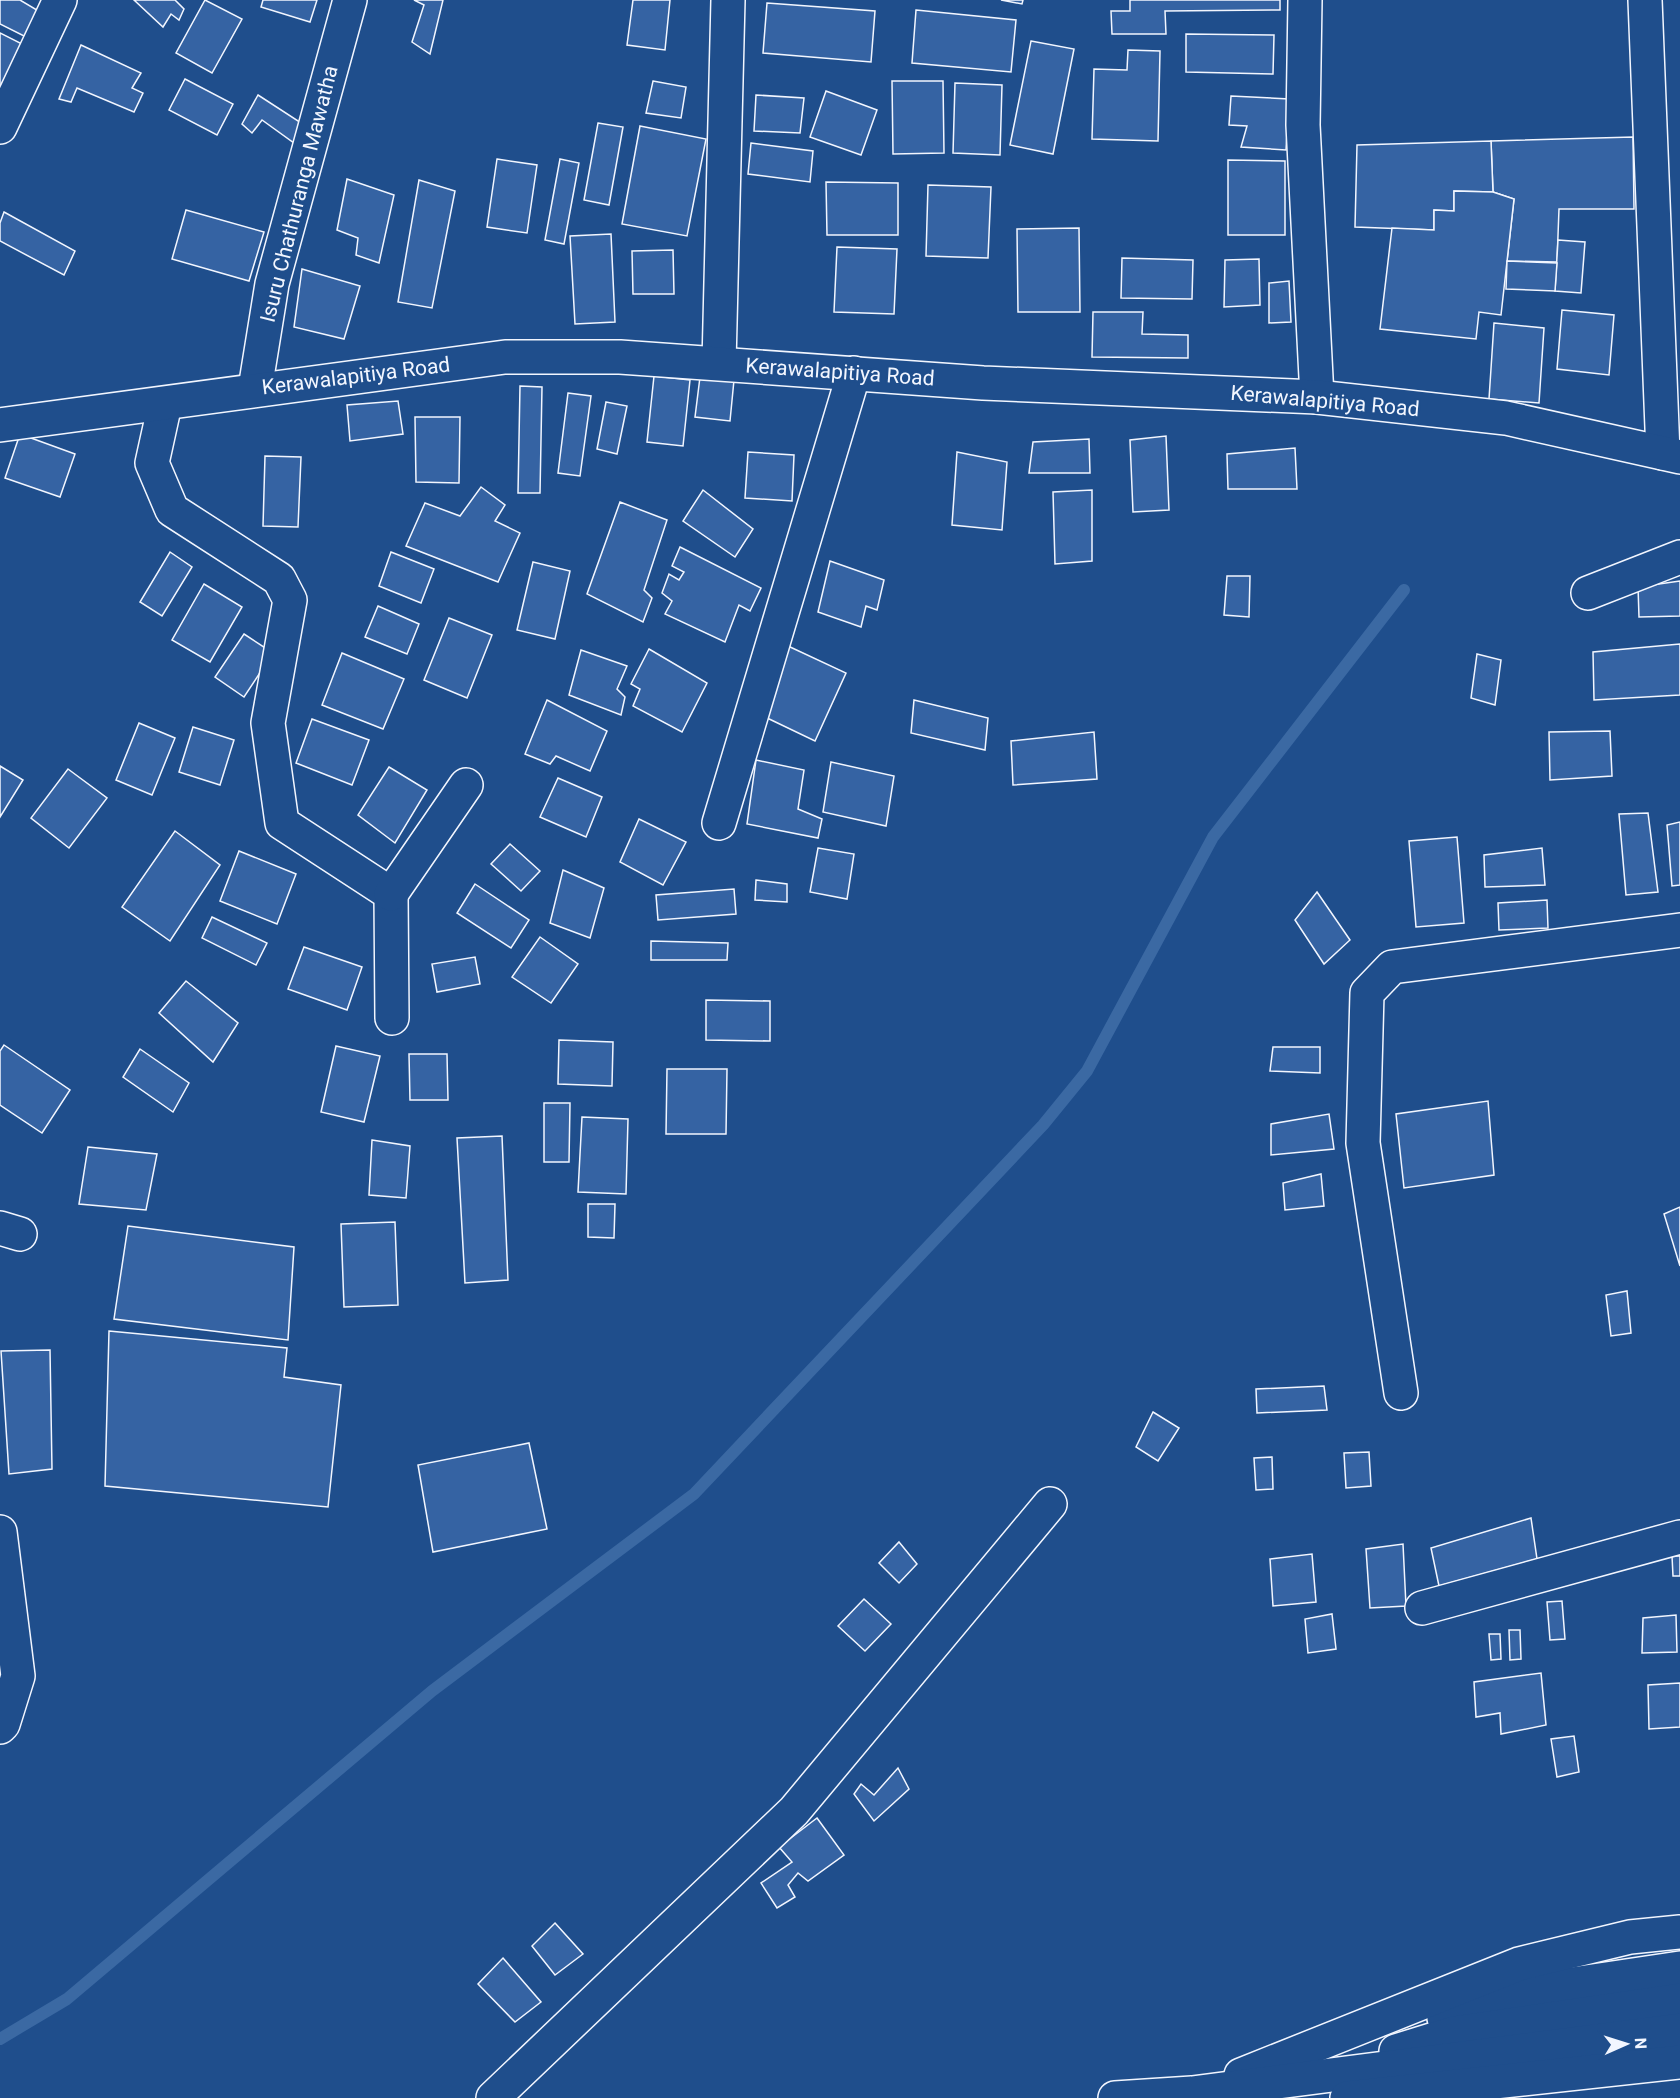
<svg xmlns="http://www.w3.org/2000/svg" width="1680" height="2098" font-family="Roboto,sans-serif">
  <rect width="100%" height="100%" fill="#1f4e8c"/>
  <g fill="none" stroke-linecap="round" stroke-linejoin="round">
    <path stroke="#3b69a3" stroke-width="12" d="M0,2039L67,1999L432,1691L694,1494L1043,1125L1087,1071L1213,837L1404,590"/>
  </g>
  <g fill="#3563a3" stroke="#f2f6ff" stroke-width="1.5">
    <path d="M0,0H20L47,16L32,40L0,24Z"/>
    <path d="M134,0H175L184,9L179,20L171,14L163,27Z"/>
    <path d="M205,0L242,19L212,73L176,53Z"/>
    <path d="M263,0H317L310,22L261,7Z"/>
    <path d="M414,0H443L430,54L412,42L424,5Z"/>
    <path d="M633,0H670L665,50L627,45Z"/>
    <path d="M1001,0H1023L1022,4Z"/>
    <path d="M1130,0H1280V10L1165,11L1166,34H1112L1111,11H1130Z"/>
    <path d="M767,3L875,11L871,62L763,53Z"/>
    <path d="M916,10L1016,20L1011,72L912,63Z"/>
    <path d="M0,33L32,49L0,115Z"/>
    <path d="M1186,34L1274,35L1273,74L1186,72Z"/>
    <path d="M1031,41L1074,49L1053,154L1010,145Z"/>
    <path d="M81,45L141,73L132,88L143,93L134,112L77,88L71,102L59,99Z"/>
    <path d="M1128,50L1160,51L1158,141L1092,139L1094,69L1127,70Z"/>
    <path d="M185,79L233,104L217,135L169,110Z"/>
    <path d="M653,81L686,87L681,118L646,113Z"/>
    <path d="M892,81H943L944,153L893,154Z"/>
    <path d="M955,83L1002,85L1000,155L953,153Z"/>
    <path d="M826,91L877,110L861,155L810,137Z"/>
    <path d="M258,95L309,128L301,148L262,120L252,133L242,124Z"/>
    <path d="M756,95L804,98L800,133L754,131Z"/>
    <path d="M1231,96L1289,99L1286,150L1241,147L1247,126L1229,125Z"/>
    <path d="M598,123L623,127L609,205L584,200Z"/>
    <path d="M640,126L706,139L687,236L622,224Z"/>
    <path d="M1633,137L1634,209H1559L1557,262L1507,261L1514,199L1493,192L1491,141Z"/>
    <path d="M1491,141L1493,192L1454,191V211L1434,210V230L1355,227L1357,145Z"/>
    <path d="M751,143L813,151L810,182L748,174Z"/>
    <path d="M497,159L537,165L527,233L487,227Z"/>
    <path d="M560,159L579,163L564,244L545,240Z"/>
    <path d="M1228,160L1285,161V235H1228Z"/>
    <path d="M347,179L394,195L379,263L356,255L358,238L337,230Z"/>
    <path d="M419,180L455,191L432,308L398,302Z"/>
    <path d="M826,182L898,183V235H827Z"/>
    <path d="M928,185L991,187L988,258L926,256Z"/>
    <path d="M1454,191L1493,192L1514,199L1501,315L1479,312L1476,339L1380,329L1392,228L1434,230V210L1454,211Z"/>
    <path d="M186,210L264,232L249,281L172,259Z"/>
    <path d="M4,212L75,251L64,275L0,241V223Z"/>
    <path d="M1079,228L1080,312H1018L1017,229Z"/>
    <path d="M611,234L615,322L575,324L570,236Z"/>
    <path d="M1558,240L1585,242L1581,293L1555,291Z"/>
    <path d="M837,247L897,249L894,314L834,312Z"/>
    <path d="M673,250L674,294H633L632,251Z"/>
    <path d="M1122,258L1193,260L1192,299L1121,298Z"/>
    <path d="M1259,259L1260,305L1224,307L1225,260Z"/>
    <path d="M1507,261L1557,263L1555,291L1506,289Z"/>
    <path d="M302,269L360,286L344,339L294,327Z"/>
    <path d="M1289,281L1291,322L1269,323V283Z"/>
    <path d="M1562,310L1614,315L1609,375L1557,369Z"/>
    <path d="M1093,312H1143L1142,334L1188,335V358L1092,357Z"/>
    <path d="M1494,323L1544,328L1539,403L1489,399Z"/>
    <path d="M654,376L690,380L683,446L647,442Z"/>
    <path d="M700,377L734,380L730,421L695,417Z"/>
    <path d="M520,386L542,387L540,493H518Z"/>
    <path d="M568,393L591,396L580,476L558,473Z"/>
    <path d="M398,401L403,434L350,441L347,405Z"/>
    <path d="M606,402L627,406L617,454L597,449Z"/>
    <path d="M415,417H460L459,483L416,482Z"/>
    <path d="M20,434L75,454L60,497L5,478Z"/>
    <path d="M1166,436L1169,510L1133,512L1130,440Z"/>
    <path d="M1089,439L1090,473H1029L1033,442Z"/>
    <path d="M1295,448L1297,489H1228L1227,454Z"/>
    <path d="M748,452L794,455L792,501L745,498Z"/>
    <path d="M957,452L1007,462L1002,530L952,525Z"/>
    <path d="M265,456L301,457L298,527L263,526Z"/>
    <path d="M481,487L505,505L495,521L520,533L498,582L406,546L425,503L460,516Z"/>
    <path d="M703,490L753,529L735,557L683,521Z"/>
    <path d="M1092,490V561L1055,564L1053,492Z"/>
    <path d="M620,502L667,520L644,590L652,598L643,622L587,594Z"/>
    <path d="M680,547L761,588L750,611L739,605L725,642L665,614L672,601L662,593L669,574L679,580L684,572L672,566Z"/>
    <path d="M170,552L192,567L162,616L140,602Z"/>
    <path d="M391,552L434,569L421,603L379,586Z"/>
    <path d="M830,561L884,580L877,610L866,606L861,627L818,612Z"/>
    <path d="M533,562L570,571L555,639L517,630Z"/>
    <path d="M1227,576H1250L1249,617L1224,615Z"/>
    <path d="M1680,581V616L1639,617L1638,587Z"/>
    <path d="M204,584L242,607L210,662L172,640Z"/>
    <path d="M378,606L419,624L407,654L365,637Z"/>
    <path d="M449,618L492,635L467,698L424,680Z"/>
    <path d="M244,634L273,653L244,697L215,677Z"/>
    <path d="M1680,644V695L1594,700L1593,652Z"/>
    <path d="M788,646L846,673L815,741L763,716Z"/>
    <path d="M649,649L707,683L682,732L633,706L640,689L631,684Z"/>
    <path d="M581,650L627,666L617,689L625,697L621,715L569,695Z"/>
    <path d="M342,653L404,679L383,729L322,705Z"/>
    <path d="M1477,654L1501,660L1495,705L1471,698Z"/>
    <path d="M547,700L607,731L590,771L556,756L550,764L525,754Z"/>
    <path d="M914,700L988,718L985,750L911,733Z"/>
    <path d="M312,719L369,740L352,785L296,763Z"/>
    <path d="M139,723L175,738L152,795L116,780Z"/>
    <path d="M193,727L234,740L220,785L179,772Z"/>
    <path d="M1610,731L1612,776L1550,780L1549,732Z"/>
    <path d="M1094,732L1097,779L1013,785L1011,741Z"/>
    <path d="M756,760L804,770L798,809L822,819L818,838L747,824Z"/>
    <path d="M831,762L894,776L886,826L823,812Z"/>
    <path d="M0,766L23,780L0,817Z"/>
    <path d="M389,767L427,790L395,843L358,815Z"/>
    <path d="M68,769L107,798L69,848L31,818Z"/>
    <path d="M558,778L602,797L586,837L540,817Z"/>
    <path d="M1648,813L1658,892L1626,895L1619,814Z"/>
    <path d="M639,819L686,842L663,885L620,862Z"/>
    <path d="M1680,822V885L1672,886L1667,825Z"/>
    <path d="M175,831L220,865L170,941L122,907Z"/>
    <path d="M1457,837L1464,923L1416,927L1409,841Z"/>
    <path d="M510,844L540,871L521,891L491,864Z"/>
    <path d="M818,848L854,854L847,899L810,892Z"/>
    <path d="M1542,848L1545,885L1485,887L1484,855Z"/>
    <path d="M239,851L296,874L277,924L220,901Z"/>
    <path d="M563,870L604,888L590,938L550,923Z"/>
    <path d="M756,880L787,884V902L755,900Z"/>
    <path d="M475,884L529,920L511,948L457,913Z"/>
    <path d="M734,889L736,914L658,920L656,895Z"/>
    <path d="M1317,892L1350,940L1324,964L1295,920Z"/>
    <path d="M1547,900L1548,928L1499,930L1498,903Z"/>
    <path d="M212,917L267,943L256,965L202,938Z"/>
    <path d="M540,937L578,964L551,1003L512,977Z"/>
    <path d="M651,941L728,943L727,960H651Z"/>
    <path d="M304,947L362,967L347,1010L288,989Z"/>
    <path d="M475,957L480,984L437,992L432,964Z"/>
    <path d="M186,981L238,1023L213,1062L159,1013Z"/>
    <path d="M706,1000L770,1001V1041L706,1040Z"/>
    <path d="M559,1040L613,1042L612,1086L558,1084Z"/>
    <path d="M4,1045L70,1090L42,1133L0,1105V1051Z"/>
    <path d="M336,1046L380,1056L364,1122L321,1112Z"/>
    <path d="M1273,1047H1320V1073L1270,1071Z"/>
    <path d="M140,1049L189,1083L173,1112L123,1077Z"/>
    <path d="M409,1054H447L448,1100H410Z"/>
    <path d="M667,1069H727L726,1134H666Z"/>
    <path d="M1488,1101L1494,1175L1404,1188L1396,1114Z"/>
    <path d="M544,1103H570L569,1162H544Z"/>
    <path d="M1329,1114L1334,1149L1271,1155V1124Z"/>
    <path d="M582,1117L628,1119L626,1194L578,1192Z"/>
    <path d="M502,1136L508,1280L465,1283L457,1138Z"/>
    <path d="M372,1140L410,1146L406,1198L369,1195Z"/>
    <path d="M88,1147L157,1154L146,1210L79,1204Z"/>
    <path d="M1321,1174L1324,1206L1285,1210L1283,1183Z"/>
    <path d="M588,1204H615L614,1238L588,1237Z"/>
    <path d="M1680,1207V1266L1664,1214Z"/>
    <path d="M395,1222L398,1305L344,1307L341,1224Z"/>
    <path d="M128,1226L294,1247L288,1340L114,1319Z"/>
    <path d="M1627,1291L1631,1333L1611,1336L1606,1295Z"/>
    <path d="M109,1331L287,1348L284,1377L341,1385L328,1507L105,1486Z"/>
    <path d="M50,1350L52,1469L9,1474L1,1351Z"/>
    <path d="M1324,1386L1327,1410L1257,1413L1256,1389Z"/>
    <path d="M1153,1412L1179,1428L1158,1461L1136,1447Z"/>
    <path d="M529,1443L547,1529L433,1552L418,1465Z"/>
    <path d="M1369,1452L1371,1486L1346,1488L1344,1453Z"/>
    <path d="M1272,1457L1273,1489L1256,1490L1254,1458Z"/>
    <path d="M1531,1518L1537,1559L1439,1586L1431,1548Z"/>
    <path d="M899,1542L917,1564L899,1583L879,1563Z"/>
    <path d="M1403,1544L1406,1606L1370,1608L1366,1549Z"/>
    <path d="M1312,1554L1316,1602L1273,1606L1270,1559Z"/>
    <path d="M1672,1556H1680V1576H1673Z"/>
    <path d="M864,1599L891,1624L865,1651L838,1626Z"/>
    <path d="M1562,1601L1565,1639L1550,1640L1547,1602Z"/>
    <path d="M1332,1614L1336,1649L1308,1653L1305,1619Z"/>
    <path d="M1676,1615L1677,1652L1642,1653L1643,1618Z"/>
    <path d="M1509,1630H1520L1521,1659L1510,1660Z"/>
    <path d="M1489,1634H1500L1501,1659L1491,1660Z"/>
    <path d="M1541,1673L1546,1725L1501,1734L1500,1713L1476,1717L1474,1682Z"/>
    <path d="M1680,1683V1727L1649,1729L1648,1685Z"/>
    <path d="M1574,1736L1579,1772L1557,1777L1551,1739Z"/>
    <path d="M898,1768L909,1789L874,1821L854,1794L861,1784L874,1795Z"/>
    <path d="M817,1818L844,1855L808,1881L798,1873L788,1885L795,1897L777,1908L761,1883L792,1862L779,1847Z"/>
    <path d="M555,1923L583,1954L555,1975L532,1946Z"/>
    <path d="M503,1958L541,2002L515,2022L478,1984Z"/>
  </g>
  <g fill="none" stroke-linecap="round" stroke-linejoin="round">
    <g stroke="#f2f6ff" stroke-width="36">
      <g id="minor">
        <path d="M1305,0L1303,125L1317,397"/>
        <path d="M1645,0L1663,453"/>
        <path d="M0,127L60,0"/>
        <path d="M719,363L728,0"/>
        <path d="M255,389L272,284L350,0"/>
        <path d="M165,404L152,463L172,510L279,579L290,600L268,723L282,823L391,894L392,1018"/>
        <path d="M0,425L505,357H620L983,383L1317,397L1506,418L1680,457"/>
        <path d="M1588,593L1680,557"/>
        <path d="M719,823L854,373"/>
        <path d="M391,894L466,785"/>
        <path d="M0,1228L20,1234"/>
        <path d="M1401,1393L1363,1143L1367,993L1392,967L1680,930"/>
        <path d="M0,1532L18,1676L3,1724L0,1727"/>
        <path d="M1422,1608L1680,1537"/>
        <path d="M493,2098L794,1811L1050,1504"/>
      </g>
    </g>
    <g stroke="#f2f6ff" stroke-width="36">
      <g id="highway">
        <path d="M1444,2018L1539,1989L1680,1968"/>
        <path d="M1396,2051L1454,2033L1680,2000"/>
        <path d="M1241,2075L1519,1964L1630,1937L1680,1932"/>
        <path d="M1115,2098L1192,2093L1680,2030"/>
        <path d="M1347,2098L1680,2062"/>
      </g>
    </g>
    <use href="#minor" stroke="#1f4e8c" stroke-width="33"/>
    <use href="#highway" stroke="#1f4e8c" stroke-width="33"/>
  </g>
  <g text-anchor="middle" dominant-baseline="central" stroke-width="4.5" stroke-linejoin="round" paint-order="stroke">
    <g font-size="21" fill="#f2f6ff" stroke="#1f4e8c">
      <text transform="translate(299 194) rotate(-76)">Isuru Chathuranga Mawatha</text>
      <text transform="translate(840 372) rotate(4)">Kerawalapitiya Road</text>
      <text transform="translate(356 376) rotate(-7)">Kerawalapitiya Road</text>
      <text transform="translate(1325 401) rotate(5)">Kerawalapitiya Road</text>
    </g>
  </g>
  <g transform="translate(1626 2044) rotate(87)" stroke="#1f4e8c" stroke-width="4.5" paint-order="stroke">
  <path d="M0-4.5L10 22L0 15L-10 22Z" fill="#f2f6ff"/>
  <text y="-9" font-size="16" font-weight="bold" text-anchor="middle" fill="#f2f6ff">N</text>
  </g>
</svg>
